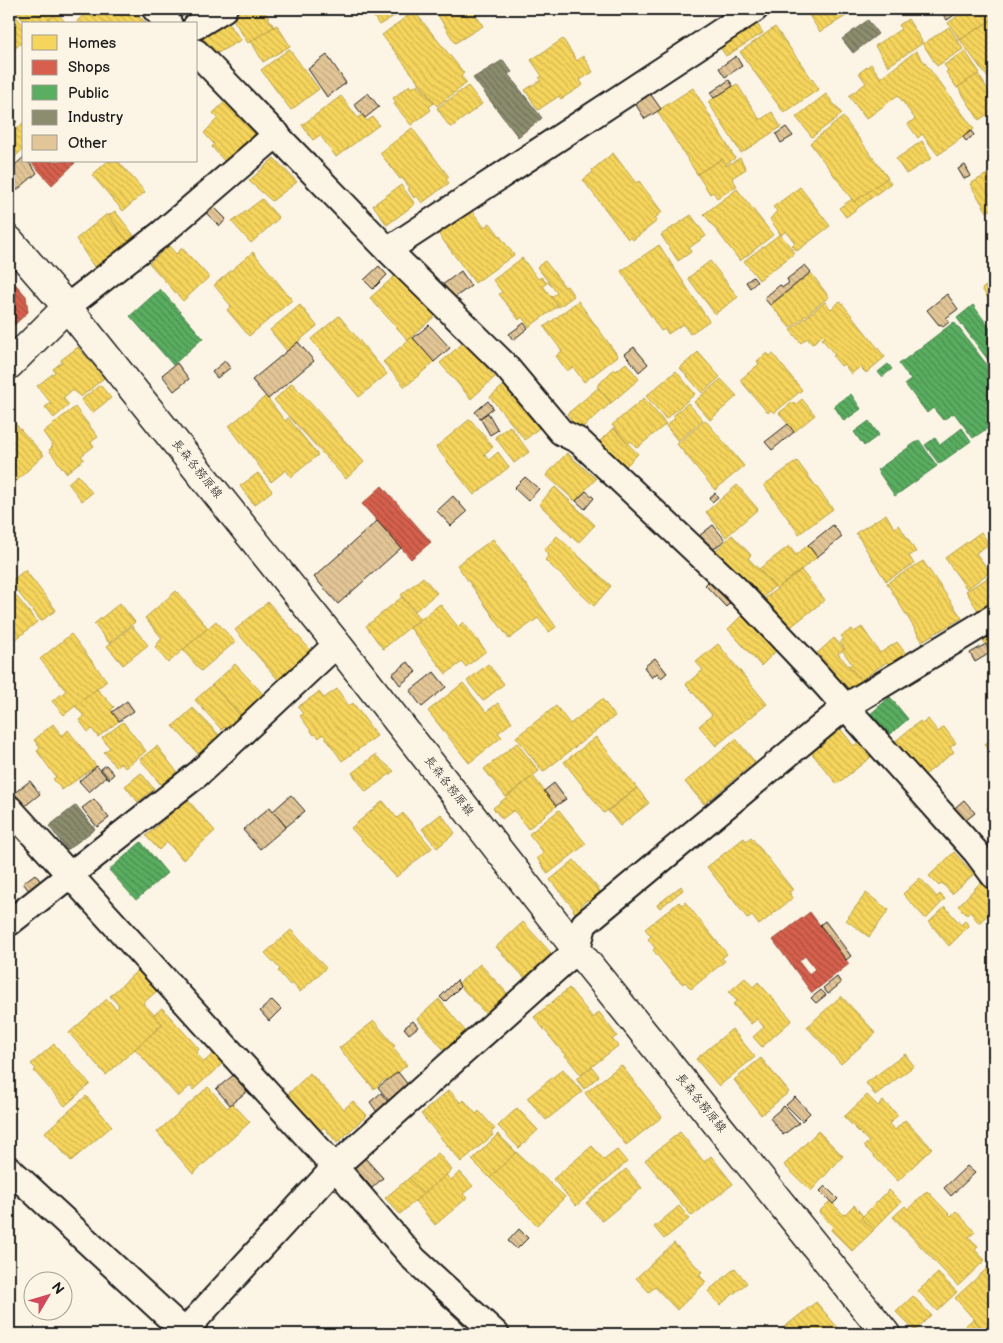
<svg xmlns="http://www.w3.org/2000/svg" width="1003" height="1343" font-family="'Balsamiq Sans','Klee One',sans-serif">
  <defs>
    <pattern id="homes-back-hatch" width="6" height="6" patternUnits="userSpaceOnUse" patternTransform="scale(1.25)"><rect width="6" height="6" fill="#f6d55c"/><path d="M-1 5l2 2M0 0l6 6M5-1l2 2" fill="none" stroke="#d2b64f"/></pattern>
    <pattern id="shops-back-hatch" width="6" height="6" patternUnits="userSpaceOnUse" patternTransform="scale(1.25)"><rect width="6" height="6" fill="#d6604d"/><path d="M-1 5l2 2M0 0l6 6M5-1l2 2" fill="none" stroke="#ad4e3f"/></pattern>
    <pattern id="public-back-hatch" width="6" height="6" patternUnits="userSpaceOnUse" patternTransform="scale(1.25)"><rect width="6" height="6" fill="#5aae61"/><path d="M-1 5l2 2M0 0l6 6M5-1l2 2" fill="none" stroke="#4a8d4f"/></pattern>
    <pattern id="industry-back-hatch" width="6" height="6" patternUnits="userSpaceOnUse" patternTransform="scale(1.25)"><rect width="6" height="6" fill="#8c8c6e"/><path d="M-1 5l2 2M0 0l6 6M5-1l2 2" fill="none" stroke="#72725a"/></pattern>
    <pattern id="building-back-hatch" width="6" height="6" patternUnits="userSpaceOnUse" patternTransform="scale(1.25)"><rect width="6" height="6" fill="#e3c697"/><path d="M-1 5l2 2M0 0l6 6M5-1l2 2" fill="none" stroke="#c2aa82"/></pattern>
  </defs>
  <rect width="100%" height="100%" fill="#fcf5e5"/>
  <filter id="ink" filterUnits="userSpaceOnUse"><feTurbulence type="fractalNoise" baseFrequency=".02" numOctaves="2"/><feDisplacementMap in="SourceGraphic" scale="10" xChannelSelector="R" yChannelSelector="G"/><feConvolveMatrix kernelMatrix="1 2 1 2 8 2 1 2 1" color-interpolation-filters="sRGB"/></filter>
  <g filter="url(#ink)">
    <g fill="url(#homes-back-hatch)" stroke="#b59e49">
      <path d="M14,9H62L46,22L44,20L39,24H26Z"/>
      <path d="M90,9H132L147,24H79L77,21Z"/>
      <path d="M244,9H263L274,27L248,43L231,16Z"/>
      <path d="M369,9H406L379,25Z"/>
      <path d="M441,9H472L483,26L455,43L436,12Z"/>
      <path d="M805,9H852L854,11L820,32Z"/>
      <path d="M967,9H994V18L960,40L948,23Z"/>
      <path d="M414,11L464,73L461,76L467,83L437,106L382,35Z"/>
      <path d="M57,13L67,24H45L46,22Z"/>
      <path d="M15,15L24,26V41L9,53V20Z"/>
      <path d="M994,18V73L988,78L960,40Z"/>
      <path d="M754,19L763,33L726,56L717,43Z"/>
      <path d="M908,19L923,43L888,66L875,46L901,29L899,25Z"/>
      <path d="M226,20L241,40L214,55L197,37Z"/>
      <path d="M277,25L290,46L263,62L251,41Z"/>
      <path d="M775,27L819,89L784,113L740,52Z"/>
      <path d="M949,27L963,49L937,66L923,44Z"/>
      <path d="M563,39L577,61L583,56L593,72L580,80L583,85L561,99L559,96L538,110L525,90L541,80L539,78L542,76L531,60Z"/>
      <path d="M289,49L319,89L291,110L261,70Z"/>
      <path d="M916,51L974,129L938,155L922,134L918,138L908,124L915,119L898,95L866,119L849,96L866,83L859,73L871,64L881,78Z"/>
      <path d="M965,51L980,73L957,88L946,72L948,70L944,65Z"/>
      <path d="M978,74L994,99V110L979,120L958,87Z"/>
      <path d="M418,84L434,103L429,107L431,110L411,125L394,104L396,102L393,98L410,85L412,88Z"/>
      <path d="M737,84L760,120L772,112L781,127L741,153L708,102Z"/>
      <path d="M468,86L482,104L452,127L449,126L437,108Z"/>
      <path d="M693,88L735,158L725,165L722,159L697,174L657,111Z"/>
      <path d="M826,94L842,114L812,137L796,117Z"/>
      <path d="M341,96L358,118L362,115L367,121L373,117L379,125L336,157L320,135L313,140L302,125Z"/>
      <path d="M228,99L257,133L226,163L212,147L214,144L204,133L218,118L213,113Z"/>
      <path d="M843,117L888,178L854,202L810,143Z"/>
      <path d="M24,122V148L9,163V136Z"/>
      <path d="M412,128L449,177L446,179L449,183L422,203L417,196L414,198L408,189L410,188L402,178L400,179L380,153Z"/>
      <path d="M922,141L932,158L906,174L896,159Z"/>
      <path d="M613,153L636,183L639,181L662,212L655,218L657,221L633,240L631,237L628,239L583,180L593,172L592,170Z"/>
      <path d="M274,158L297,182L272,201L249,181Z"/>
      <path d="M740,158L746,169L732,178L737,186L717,198L713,192L710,194L697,174L722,159L726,166Z"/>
      <path d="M108,161H118L145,192L123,211L92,175Z"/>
      <path d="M994,170V208L987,212L970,184Z"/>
      <path d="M887,178L891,183L846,217L839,208L852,199L854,202Z"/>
      <path d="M401,185L415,204L387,225L373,205Z"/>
      <path d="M800,187L830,226L797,251L792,245L795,243L786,231L781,235L770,219L777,211L773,207Z"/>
      <path d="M737,189L773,235L740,261L704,214Z"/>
      <path d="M262,199L279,218L251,243L232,222Z"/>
      <path d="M466,203L484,227L490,223L514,255L475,283L434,228Z"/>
      <path d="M115,211L139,242L132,247L108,216Z"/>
      <path d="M107,214L132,247L98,273L76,239Z"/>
      <path d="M691,215L706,236L689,248L691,252L678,261L661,235Z"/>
      <path d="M780,234L795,253L759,280L744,261Z"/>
      <path d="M659,245L709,321L690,334L683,324L668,334L665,329L661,331L621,271Z"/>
      <path d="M169,246L176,254L182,248L209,277L183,301L149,263Z"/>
      <path d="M253,252L292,300L249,336L227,310L231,306L214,285Z"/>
      <path d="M522,258L538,279L541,277L547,283L543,286L558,306L529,327L522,317L519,320L499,294L502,292L493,280Z"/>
      <path d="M545,261L565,287L567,286L574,296L559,307L551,297L557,293L537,267Z"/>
      <path d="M710,261L738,297L715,314L688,278Z"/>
      <path d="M811,273L829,297L790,328L771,305Z"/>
      <path d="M397,274L435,316L408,340L370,298Z"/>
      <path d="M994,280V307L982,289Z"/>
      <path d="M578,301L618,356L584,382L573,367L567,371L556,356L562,351L544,327Z"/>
      <path d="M840,301L885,357L866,373L860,367L851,374L844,364L841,366L833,356L835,355L822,339L825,337L823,335L812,344L807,338L801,343L790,330L825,302L831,309Z"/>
      <path d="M300,305L317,326L287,351L270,330Z"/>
      <path d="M339,316L387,374L359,397L311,339Z"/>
      <path d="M412,337L434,362L405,387L383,362Z"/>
      <path d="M464,342L495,377L471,399L440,363Z"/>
      <path d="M78,347L104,378L81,397L72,390L63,398L69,405L54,418L45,407L51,403L37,386L55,372L53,369L62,362L61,360Z"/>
      <path d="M698,352L720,377L702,393L680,368Z"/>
      <path d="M767,353L770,356L773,354L802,390L774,413L771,410L768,413L740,380L759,364L757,361Z"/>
      <path d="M626,363L639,379L611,403L597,386L614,369L616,371Z"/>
      <path d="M676,371L695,394L666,419L646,396Z"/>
      <path d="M721,379L737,396L710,420L694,402Z"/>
      <path d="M509,381L523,399L518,403L539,428L525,440L490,397Z"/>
      <path d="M292,383L364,462L346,479L274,400Z"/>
      <path d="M100,385L111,398L92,413L81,400Z"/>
      <path d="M598,388L611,403L582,428L569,421L571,419L567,414Z"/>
      <path d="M266,396L285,421L288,418L318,455L291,477L286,470L271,482L229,426Z"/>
      <path d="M644,398L666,424L637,448L631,441L628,444L612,425Z"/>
      <path d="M802,399L815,415L794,432L779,413L793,402L795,405Z"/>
      <path d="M688,403L703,420L678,441L666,426L675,418L673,416Z"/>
      <path d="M75,407L98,437L91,442L94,446L81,456L84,459L66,473L49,450L53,446L43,432Z"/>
      <path d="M9,417L44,455L12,485L9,481Z"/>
      <path d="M470,419L493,447L484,454L489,460L498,452L509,467L474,495L436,447Z"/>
      <path d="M705,420L744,466L715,490L677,444Z"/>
      <path d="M510,426L529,452L514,463L495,437Z"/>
      <path d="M613,428L638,454L623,469L598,443Z"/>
      <path d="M567,453L596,479L575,501L546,475Z"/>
      <path d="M797,461L833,509L799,534L764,485Z"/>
      <path d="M258,473L272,491L254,505L240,486Z"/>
      <path d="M78,475L92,493L82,501L68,483Z"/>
      <path d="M737,485L758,509L726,537L706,512Z"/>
      <path d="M555,487L595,525L578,543L539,504Z"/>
      <path d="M886,514L894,528L899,525L916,552L909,556L914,564L886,581L856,533Z"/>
      <path d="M981,532L989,544L976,553L990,572L967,589L945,558Z"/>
      <path d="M732,535L751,555L748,558L775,586L759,601L714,552Z"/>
      <path d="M557,536L611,586L594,606L545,560L549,555L544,550Z"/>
      <path d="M493,539L556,627L549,632L538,618L509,639L457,565Z"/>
      <path d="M808,545L817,557L777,589L759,569L789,546L796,555Z"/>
      <path d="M923,561L962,618L922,641L887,583Z"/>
      <path d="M25,570L56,610L41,621L10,582Z"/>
      <path d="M801,570L825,600L788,629L764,599Z"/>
      <path d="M991,576L994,582V606L980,614L966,591Z"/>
      <path d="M423,577L437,593L415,611L401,595Z"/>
      <path d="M9,587L37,622L9,645Z"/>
      <path d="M176,591L208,628L168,663L155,647L162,638L145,618Z"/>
      <path d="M402,597L420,619L383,649L366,626Z"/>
      <path d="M268,602L314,654L281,683L235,630Z"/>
      <path d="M120,603L135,622L109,643L94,624Z"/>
      <path d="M440,604L458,627L463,622L486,651L466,667L462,662L446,674L410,628Z"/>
      <path d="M742,615L776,651L761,666L728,629Z"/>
      <path d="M994,619V653L992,655L979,633Z"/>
      <path d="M216,621L235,642L201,671L183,650Z"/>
      <path d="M132,626L148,645L123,665L107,646Z"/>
      <path d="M862,627L880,653L897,642L906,654L889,665L887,662L861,680L849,666L852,664L842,650L845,649L840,642L844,639L841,636L852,629L854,632Z"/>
      <path d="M71,634L107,681L64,715L52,701L66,691L40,659Z"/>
      <path d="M834,638L844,649L838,654L861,680L847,693L815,655Z"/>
      <path d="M718,644L767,704L716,746L699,726L712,715L686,684L703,670L696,662Z"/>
      <path d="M235,664L263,694L260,697L263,700L243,718L212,685Z"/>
      <path d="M488,664L504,684L483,701L467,681Z"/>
      <path d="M463,683L486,712L498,703L512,722L498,733L502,737L469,763L428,711Z"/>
      <path d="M212,685L243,718L228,732L224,727L222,730L195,700Z"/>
      <path d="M97,689L114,707L111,710L119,721L98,737L92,729L88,732L79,720L84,716L75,706Z"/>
      <path d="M337,689L349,706L353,703L377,736L342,761L323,734L319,738L316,734L314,735L300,716L303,714L298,707L319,692L324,698Z"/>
      <path d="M602,699L615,716L543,772L516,737L556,706L570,724Z"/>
      <path d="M193,708L222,738L201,757L173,726Z"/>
      <path d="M928,719L938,732L944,727L956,743L950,747L954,752L921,778L893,743L920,721L922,724Z"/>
      <path d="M123,722L146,751L125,768L121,763L116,767L104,752L110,748L102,738Z"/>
      <path d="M53,724L62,736L68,730L96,766L62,790L53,779L56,777L37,751L40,748L34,740Z"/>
      <path d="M838,726L854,746L859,741L871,757L837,784L809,750Z"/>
      <path d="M596,737L637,788L604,813L564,762Z"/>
      <path d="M994,738V757L985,744Z"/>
      <path d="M736,739L755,762L704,804L685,782Z"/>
      <path d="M517,743L539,771L506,797L484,769Z"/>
      <path d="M157,746L177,772L161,785L140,759Z"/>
      <path d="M375,755L394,771L366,792L352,773Z"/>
      <path d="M141,773L154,789L138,802L125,786Z"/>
      <path d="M533,776L556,806L528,829L514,810L502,819L493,808Z"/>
      <path d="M637,788L649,803L620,826L608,811Z"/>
      <path d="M187,799L215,831L183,860L167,842L159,850L146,836Z"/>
      <path d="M383,801L397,818L403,813L432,848L396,877L351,828Z"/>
      <path d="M994,803V816L987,808Z"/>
      <path d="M559,810L586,844L548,874L537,858L544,853L529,834Z"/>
      <path d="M441,814L455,833L437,848L422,829Z"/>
      <path d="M994,820V828L992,830L987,826Z"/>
      <path d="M751,837L793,890L789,892L793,898L759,925L752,916L748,919L707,867L744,838L746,841Z"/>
      <path d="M954,852L974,874L952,894L942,883L939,886L929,876Z"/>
      <path d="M574,860L600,891L589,902L587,900L581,905L584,909L576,915L573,910L574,909L550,880Z"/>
      <path d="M920,878L937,897L940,894L945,899L926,919L903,894Z"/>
      <path d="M981,882L994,896V909L979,923L970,912L967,915L958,906Z"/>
      <path d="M681,886L683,890L660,908L657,905Z"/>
      <path d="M866,893L889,910L869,937L846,920Z"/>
      <path d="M679,902L682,905L685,902L727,954L722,958L725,961L691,989L685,982L683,984L674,976L653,950L655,948L648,939L651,936L645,929Z"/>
      <path d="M945,907L961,925L965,921L969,926L949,946L929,922Z"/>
      <path d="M523,922L551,953L525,978L496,947Z"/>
      <path d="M291,930L326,968L300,992L292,983L290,985L278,971L280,969L265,953Z"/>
      <path d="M480,964L508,994L487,1015L458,984Z"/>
      <path d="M138,970L157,991L143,1003L163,1024L106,1075L69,1033L107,999L116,1009L119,1006L110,996Z"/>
      <path d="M745,978L753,987L758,982L792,1020L762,1047L753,1037L764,1027L757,1019L751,1024L733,1004L737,1001L729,992Z"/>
      <path d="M569,988L593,1018L599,1012L617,1036L612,1039L618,1046L581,1075L534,1017Z"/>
      <path d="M841,996L876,1033L841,1064L807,1027Z"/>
      <path d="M439,999L466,1032L445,1051L417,1019Z"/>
      <path d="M162,1008L199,1049L196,1053L204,1062L214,1053L223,1063L193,1090L190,1086L178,1097L135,1049L163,1024L154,1015Z"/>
      <path d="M374,1021L395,1046L393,1048L407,1065L387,1082L385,1079L374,1089L339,1048Z"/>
      <path d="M732,1029L755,1057L719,1086L696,1059Z"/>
      <path d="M54,1044L90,1084L65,1106L34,1071L36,1069L31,1064Z"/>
      <path d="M905,1054L914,1066L875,1095L866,1083Z"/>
      <path d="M761,1058L789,1092L761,1115L734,1080Z"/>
      <path d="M621,1065L662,1117L626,1145L585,1093Z"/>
      <path d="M592,1067L599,1076L584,1089L576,1079Z"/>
      <path d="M563,1069L582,1092L546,1120L527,1098Z"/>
      <path d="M310,1073L344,1109L353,1101L367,1115L337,1143L324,1127L320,1131L287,1095Z"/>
      <path d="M208,1087L227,1108L232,1103L250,1122L193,1174L157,1132Z"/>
      <path d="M449,1090L461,1103L464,1100L476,1114L479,1111L495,1129L491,1132L493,1135L461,1162L421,1114Z"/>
      <path d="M867,1095L878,1106L883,1101L898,1115L889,1124L895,1130L905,1120L932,1148L898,1181L864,1146L869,1142L844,1117Z"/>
      <path d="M86,1096L112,1126L71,1161L45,1132Z"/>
      <path d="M517,1108L538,1130L519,1148L498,1126Z"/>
      <path d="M818,1131L843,1156L811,1191L784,1165Z"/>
      <path d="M680,1132L704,1162L711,1156L733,1184L692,1216L645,1160Z"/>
      <path d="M498,1134L516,1152L490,1178L472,1160Z"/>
      <path d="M592,1146L604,1160L617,1150L627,1162L576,1206L553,1179Z"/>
      <path d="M516,1152L565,1197L537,1225L490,1178Z"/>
      <path d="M438,1153L452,1170L423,1195L409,1178Z"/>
      <path d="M626,1169L642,1188L602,1221L586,1203Z"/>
      <path d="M460,1172L473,1186L463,1194L467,1198L435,1225L415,1201L446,1175L451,1180Z"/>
      <path d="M409,1178L423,1194L400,1214L385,1198Z"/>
      <path d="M889,1190L901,1202L873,1230L861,1218Z"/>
      <path d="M927,1191L951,1216L956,1211L975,1232L969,1237L978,1247L975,1250L985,1260L958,1286L893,1217L905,1206L908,1209Z"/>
      <path d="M830,1201L844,1215L854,1205L863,1216L861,1218L874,1230L852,1251L831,1230L833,1227L819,1212Z"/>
      <path d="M679,1206L689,1219L664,1239L654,1227Z"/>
      <path d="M674,1243L702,1272L699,1275L706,1282L677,1310L655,1287L649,1292L636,1278Z"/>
      <path d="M994,1262V1328L987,1334L955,1298Z"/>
      <path d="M735,1268L747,1283L720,1305L708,1291Z"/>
      <path d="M938,1273L957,1292L937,1311L918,1291Z"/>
      <path d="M913,1296L931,1315L915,1331L896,1312Z"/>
      <path d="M816,1302L843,1334H780L778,1332Z"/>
      <path d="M973,1319L987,1334H956Z"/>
    </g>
    <g fill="url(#shops-back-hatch)" stroke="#9e4c3e" fill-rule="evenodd">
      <path d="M30,161H74L75,163L52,185Z"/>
      <path d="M9,277L26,296L28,312L9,330Z"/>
      <path d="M382,486L431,542L411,559L362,504Z"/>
      <path d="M810,912L849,964L812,993L773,940ZM805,956L815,969L809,974L799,961Z"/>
    </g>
    <g fill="url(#public-back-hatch)" stroke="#47824c">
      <path d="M9,112L17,122L9,129Z"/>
      <path d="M160,289L203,338L173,365L130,316Z"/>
      <path d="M973,305L994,334V368L957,318Z"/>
      <path d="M954,322L994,374V424L973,438L954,413L943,420L933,408L927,413L905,384L911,380L899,364Z"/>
      <path d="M888,364L892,369L882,377L878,372Z"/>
      <path d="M851,394L861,409L844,421L834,406Z"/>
      <path d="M869,421L879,435L864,446L854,432Z"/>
      <path d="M962,428L971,441L939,464L925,445L935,438L940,445Z"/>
      <path d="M919,440L937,466L895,496L877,470Z"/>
      <path d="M890,697L908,719L886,738L868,716Z"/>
      <path d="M141,842L167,873L136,900L109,870Z"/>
    </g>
    <g fill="url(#industry-back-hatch)" stroke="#6a6a55">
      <path d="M169,9H191L182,17L177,12L174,15Z"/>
      <path d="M868,20L878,34L853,53L842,39Z"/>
      <path d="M503,60L512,72L508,74L542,118L518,137L473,78Z"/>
      <path d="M76,805L95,829L67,850L49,826Z"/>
    </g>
    <g fill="url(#building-back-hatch)" stroke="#1c1c1c">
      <path d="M945,9H958L960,11L947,20L941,12Z"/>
      <path d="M327,55L346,83L327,97L308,69Z"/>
      <path d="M736,56L742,66L725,77L719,68Z"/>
      <path d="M729,80L733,86L714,98L710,93Z"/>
      <path d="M649,92L661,109L645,119L634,102Z"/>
      <path d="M368,93L379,107L365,118L354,104Z"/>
      <path d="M786,127L793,136L781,143L776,134Z"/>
      <path d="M971,131L974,135L966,141L963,137Z"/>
      <path d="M24,157V161H28L37,173L9,197V170Z"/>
      <path d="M965,165L971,176L964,179L958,169Z"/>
      <path d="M213,206L226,219L220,226L206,213Z"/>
      <path d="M805,265L811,272L770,305L764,298L780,285L783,287L789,283L787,279Z"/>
      <path d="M379,266L387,275L373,289L364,280Z"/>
      <path d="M461,271L471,286L451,300L441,286Z"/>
      <path d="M753,277L757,282L750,288L746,282Z"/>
      <path d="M947,294L958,309L946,318L949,322L943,327L941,324L939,325L927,310Z"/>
      <path d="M524,323L528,328L513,340L509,334Z"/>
      <path d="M429,325L450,348L434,362L413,338Z"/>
      <path d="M298,342L314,361L268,399L252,380Z"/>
      <path d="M634,347L648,364L639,372L625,354Z"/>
      <path d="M225,361L230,368L217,378L212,372Z"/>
      <path d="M177,363L189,379L174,391L162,375Z"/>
      <path d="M488,401L493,408L480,418L475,412Z"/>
      <path d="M488,413L498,430L490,435L480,418Z"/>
      <path d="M788,424L794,432L772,450L765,442Z"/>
      <path d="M525,477L539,489L528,501L514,488Z"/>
      <path d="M586,491L594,498L585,509L576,501Z"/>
      <path d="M715,493L718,497L712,502L709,498Z"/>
      <path d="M453,496L467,512L451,526L437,511Z"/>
      <path d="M377,521L401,548L338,604L314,577Z"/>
      <path d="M713,525L725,540L711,551L699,536Z"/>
      <path d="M833,525L842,537L817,557L808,545Z"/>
      <path d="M709,581L730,603L726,607L705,585Z"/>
      <path d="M986,644L990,653L975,662L970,653Z"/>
      <path d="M655,658L667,673L661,678L657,673L652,678L644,667Z"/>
      <path d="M408,662L416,672L400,685L392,674Z"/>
      <path d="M434,672L446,687L422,707L410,691Z"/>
      <path d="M127,701L134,711L119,721L112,712Z"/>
      <path d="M106,765L114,774L109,779L101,769Z"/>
      <path d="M97,766L106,777L89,792L79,781Z"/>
      <path d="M30,781L40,794L25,806L14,793Z"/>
      <path d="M554,783L566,799L556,806L544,791Z"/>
      <path d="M291,795L305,811L286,827L273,811Z"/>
      <path d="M94,799L109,818L97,827L82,808Z"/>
      <path d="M964,800L975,813L960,825L950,812Z"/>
      <path d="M270,807L286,827L260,849L243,830Z"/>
      <path d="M35,874L42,883L30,892L23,883Z"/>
      <path d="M825,921L851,956L846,960L820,925Z"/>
      <path d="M837,977L841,983L828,994L823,988Z"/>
      <path d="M457,980L460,987L445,1002L440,997Z"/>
      <path d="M821,990L826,995L816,1003L811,998Z"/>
      <path d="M272,1000L281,1009L269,1021L260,1011Z"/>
      <path d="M413,1021L418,1027L409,1034L404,1028Z"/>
      <path d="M398,1072L409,1086L389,1101L378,1087Z"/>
      <path d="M236,1073L250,1089L230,1105L216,1089Z"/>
      <path d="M381,1093L389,1103L377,1112L370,1102Z"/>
      <path d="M795,1097L810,1113L802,1121L786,1105Z"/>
      <path d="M784,1106L799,1123L783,1135L770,1118Z"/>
      <path d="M365,1158L383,1178L372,1188L354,1167Z"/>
      <path d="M967,1166L975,1173L951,1196L944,1188Z"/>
      <path d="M825,1186L838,1199L833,1204L820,1191Z"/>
      <path d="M519,1229L528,1238L517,1249L508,1241Z"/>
      <path d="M442,1294L470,1321L465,1326L436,1299Z"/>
    </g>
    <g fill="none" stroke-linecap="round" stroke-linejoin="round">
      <g stroke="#1c1c1c" stroke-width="29">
        <g id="street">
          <path d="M155,9L169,24"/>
          <path d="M196,26L224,9"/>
          <path d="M196,52L388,250L504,364L561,432L579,441L735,588L807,664L976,852L994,876"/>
          <path d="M388,250L755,9"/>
          <path d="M67,307L162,233L277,134"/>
          <path d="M9,808L335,1167L414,1259L496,1334"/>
          <path d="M9,923L198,774L337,644"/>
          <path d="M9,1169L187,1334"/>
          <path d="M182,1334L335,1167L577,950L584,924L845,707L994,617"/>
        </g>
      </g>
      <g stroke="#1c1c1c" stroke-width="31">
        <g id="secondary">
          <path d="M9,240L67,307L337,644L577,950L886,1334"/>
          <path d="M9,365L67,307"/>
        </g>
      </g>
      <use href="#street" stroke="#fcf5e5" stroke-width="25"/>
      <use href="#secondary" stroke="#fcf5e5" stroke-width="28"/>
    </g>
  </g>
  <g text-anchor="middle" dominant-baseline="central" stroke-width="5" stroke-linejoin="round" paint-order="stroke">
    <g font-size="12" fill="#1c1c1c" stroke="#fcf5e5">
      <text transform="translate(197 469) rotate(51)">長森各務原線</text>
      <text transform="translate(449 786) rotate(52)">長森各務原線</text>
      <text transform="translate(701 1103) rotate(51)">長森各務原線</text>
    </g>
  </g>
  <rect width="1003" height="1343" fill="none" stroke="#fcf5e5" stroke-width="30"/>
  <rect x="15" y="15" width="973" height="1313" fill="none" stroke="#1c1c1c" stroke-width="2" filter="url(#ink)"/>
  <rect x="22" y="22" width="175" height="140" fill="#fcf5e5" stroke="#a29e95"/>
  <rect x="32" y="35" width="25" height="15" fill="#f6d55c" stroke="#a29e95"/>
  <text x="68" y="48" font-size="15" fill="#1c1c1c">Homes</text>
  <rect x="32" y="60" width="25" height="15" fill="#d6604d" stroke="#a29e95"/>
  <text x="68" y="72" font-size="15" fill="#1c1c1c">Shops</text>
  <rect x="32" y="85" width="25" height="15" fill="#5aae61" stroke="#a29e95"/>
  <text x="68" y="98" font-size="15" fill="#1c1c1c">Public</text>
  <rect x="32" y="110" width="25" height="15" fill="#8c8c6e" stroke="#a29e95"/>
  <text x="68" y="122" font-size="15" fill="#1c1c1c">Industry</text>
  <rect x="32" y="135" width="25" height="15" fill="#e3c697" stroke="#a29e95"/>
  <text x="68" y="148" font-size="15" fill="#1c1c1c">Other</text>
  <g transform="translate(48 1296) rotate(52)"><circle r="24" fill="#fcf5e5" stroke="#a29e95"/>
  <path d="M0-4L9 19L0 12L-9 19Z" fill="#d1495b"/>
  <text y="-8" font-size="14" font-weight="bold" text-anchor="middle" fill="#1c1c1c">N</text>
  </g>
</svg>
